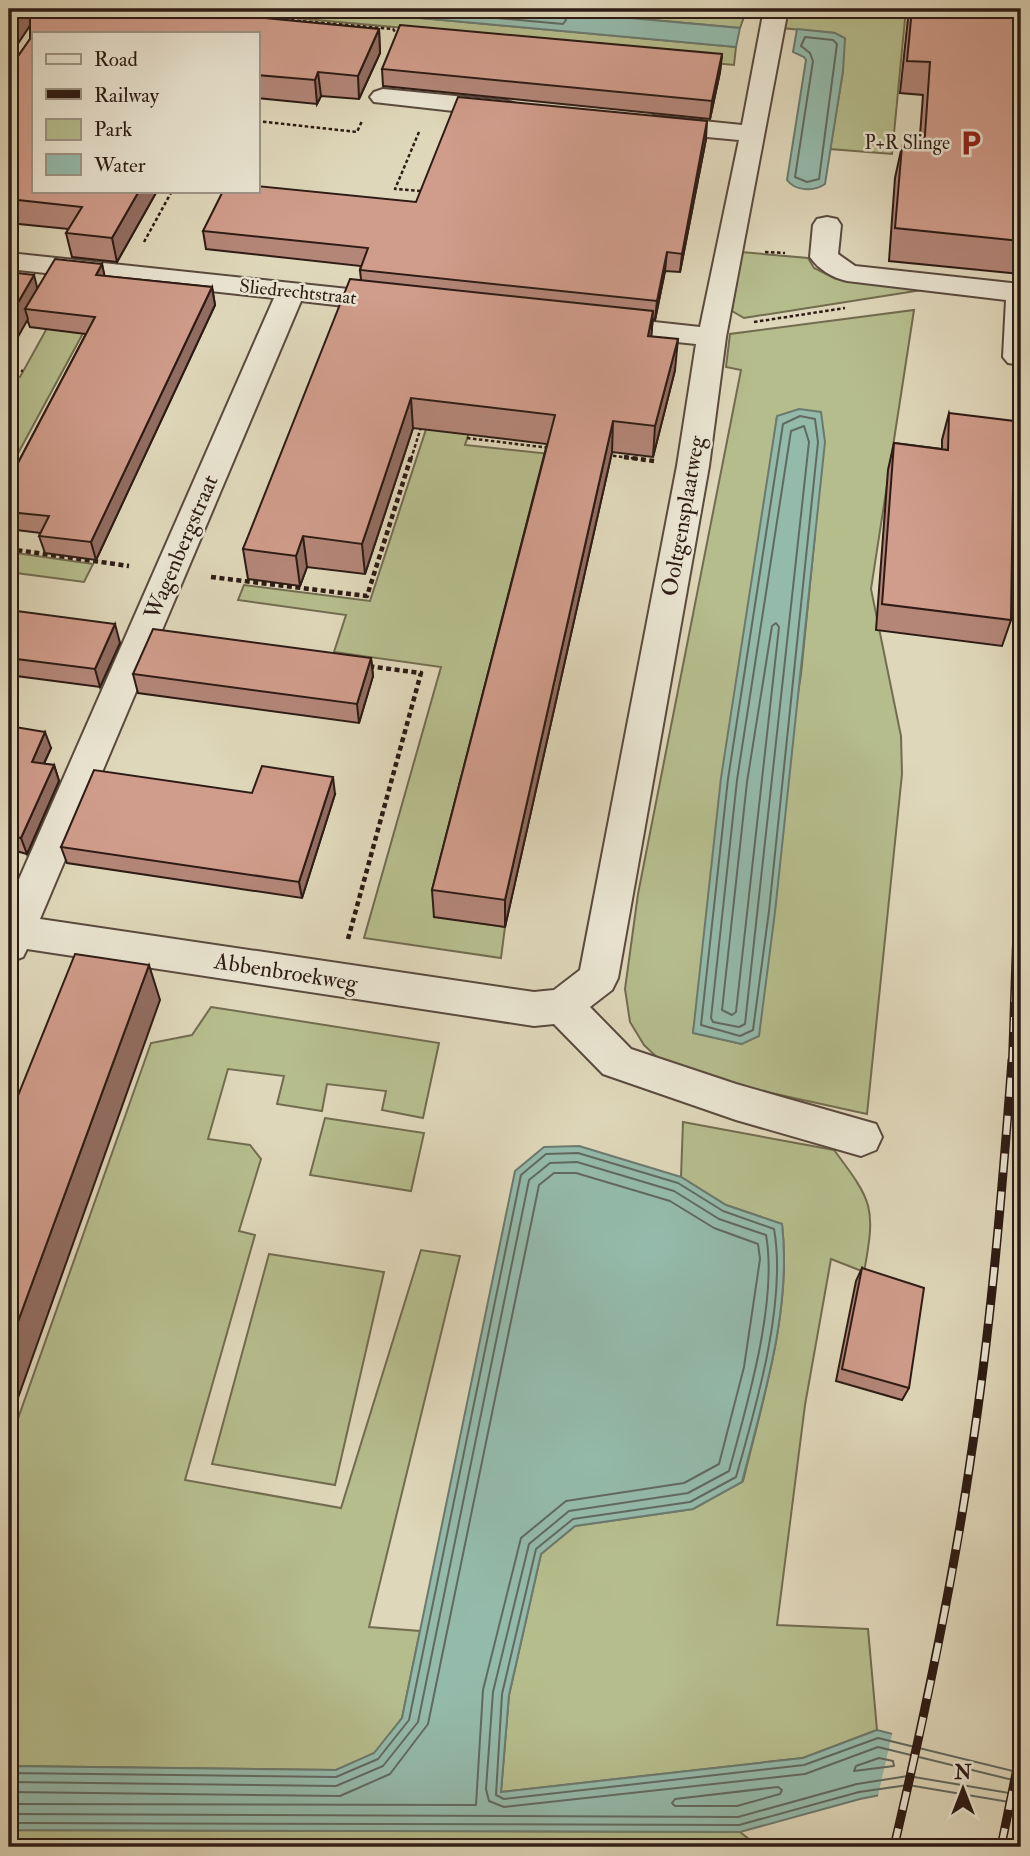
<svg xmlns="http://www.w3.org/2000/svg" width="1030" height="1856" font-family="'IM FELL Double Pica',serif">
  <rect width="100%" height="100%" fill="#dfd7ba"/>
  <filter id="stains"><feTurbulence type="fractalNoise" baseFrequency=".00286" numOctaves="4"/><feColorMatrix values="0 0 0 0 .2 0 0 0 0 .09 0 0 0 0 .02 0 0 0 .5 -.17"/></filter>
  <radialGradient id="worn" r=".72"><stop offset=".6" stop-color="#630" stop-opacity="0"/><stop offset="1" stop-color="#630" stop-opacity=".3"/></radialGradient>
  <g fill="#b6bd8d" stroke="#726c50" stroke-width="2" fill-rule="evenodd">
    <path d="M129,9H323L736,47L734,65L402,34L404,28L261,15L258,21Z"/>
    <path d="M531,9H737L745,14L740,28Z"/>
    <path d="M784,9H906L892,154L830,149L843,71L835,33L781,28Z"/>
    <path d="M741,252L808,258L814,268L836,279L922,290L744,318L732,311Z"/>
    <path d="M107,289L9,470V376L20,377L62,301Z"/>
    <path d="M914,310L871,589L901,736L902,774L867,1114L702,1078L660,1060L644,1045L630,1022L625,989L638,894L741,370L726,367L730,334ZM777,417L815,534L801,674L742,1044L693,1033Z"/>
    <path d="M459,328L486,382L465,445L551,454L434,916L505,927L501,958L364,938L441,667L334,652L346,615L238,600L244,585L370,601Z"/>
    <path d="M9,552L93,564L84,582L9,572Z"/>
    <path d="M211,1007L439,1043L423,1118L382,1110L386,1091L327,1084L322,1111L277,1104L284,1076L228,1069L208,1139L250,1145L261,1159L239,1231L255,1235L185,1480L341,1508L421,1250L460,1256L369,1627L420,1631L402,1718L374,1754L336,1770L9,1766V1444L151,1043L192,1035Z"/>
    <path d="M325,1118L424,1133L411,1191L310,1175Z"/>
    <path d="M683,1122L834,1150C873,1202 876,1207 864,1272L831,1259L805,1405L777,1625L868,1629L877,1730L803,1758L501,1792L509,1695L541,1554L575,1526L693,1509L743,1481C763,1399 792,1309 782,1224L726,1205L681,1177Z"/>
    <path d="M269,1254L384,1272L335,1485L212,1464Z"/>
    <path d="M9,1830L740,1832L759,1847H9Z"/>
  </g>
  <g fill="#94baab" stroke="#6b7a6f" stroke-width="2">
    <path d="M323,9H531L740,28L736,47Z"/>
    <path d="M797,29L835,33L845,38L843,71L825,184C814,192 795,191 787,180L806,60L804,57L793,52Z"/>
    <path d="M799,409L821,412L825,442L775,912L759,1036L742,1044L693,1033L721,778L777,416Z"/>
    <path d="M579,1146L681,1177L726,1205L782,1224C792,1309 763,1399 742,1482L693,1509L575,1526L541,1554L509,1695L501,1792L803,1758L877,1730L1021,1767L860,1799L740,1832L9,1830V1766L336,1770L374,1753L402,1718L515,1171L544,1147Z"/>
  </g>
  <path fill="#dfd7ba" d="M893,1730L1021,1763V1815L908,1795L877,1800Z"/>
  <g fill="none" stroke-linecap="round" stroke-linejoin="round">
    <g stroke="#606a60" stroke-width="2">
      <path d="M399,9L563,24L566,20L561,9"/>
      <path d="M805,37L833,40L837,44L819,179L807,182L795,177L813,61L810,53L801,46Z"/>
      <path d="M800,416L815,419L818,442L769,911L753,1030L740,1036L701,1025L728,779L783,424Z"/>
      <path d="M804,426L809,442L745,1024L739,1027L713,1022L711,1018L737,780L791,431Z"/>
      <path d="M776,623L779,627L736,1012L732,1015L722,1010L747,782L772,626Z"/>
      <path d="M879,1758L893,1761L894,1766L854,1771L856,1766Z"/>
      <path d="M9,1773L336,1777L378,1759L409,1720L521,1175L546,1154L578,1153L678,1183L723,1211L774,1229C787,1301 756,1407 736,1477L690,1502L573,1519L536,1549L502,1694L496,1795L504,1799L804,1765L878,1738L1021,1773"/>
      <path d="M9,1782L336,1786L383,1766L418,1722L529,1180L550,1163L577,1162L674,1191L719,1219L766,1235C778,1301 747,1405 729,1471L688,1493L569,1511L529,1544L493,1692L486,1789L489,1801L504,1807L805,1774L878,1747L1021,1782"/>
      <path d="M778,1787L782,1790L780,1794L737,1806H675L672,1803L675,1799Z"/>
      <path d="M9,1792L340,1796L390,1774L428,1724L539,1185L554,1173H576L670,1201L714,1228L758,1244L760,1259L744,1367L719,1464L684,1483L566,1501L521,1538L483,1690L476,1805L9,1804"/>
      <path d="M9,1814L738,1817L857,1784L908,1776L1021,1795"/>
      <path d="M9,1823L739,1825L859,1792L908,1785L1021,1804"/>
    </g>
    <g stroke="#5a4a3e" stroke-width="4">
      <g id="minor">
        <path d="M764,9H788L726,337L709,466L618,978L612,990L590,1007L631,1049L736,1084L876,1124L882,1137L876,1150L861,1156L736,1120L603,1074L554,1024L534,1026L27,949L23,957L9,962V902L274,298L9,269V253L396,294L406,297L410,303L406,309L396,312L301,301L40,919L534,992L554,990L580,970L677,466L696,344L599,334L589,331L585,325L589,319L599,316L700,327L739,140L654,132L645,129L641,124L645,119L654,116L742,125Z"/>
        <path d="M383,89L507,101L516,104L520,109L516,114L507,117L374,102L370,97L374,92Z"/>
        <path d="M827,217L837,219L841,225L838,254L855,266L1021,284V365L1008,363L1003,357L1006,300L847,281C833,278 818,269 810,257L813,225L817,219Z"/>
      </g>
    </g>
    <g stroke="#2d1b14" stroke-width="2.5" stroke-dasharray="3.5 2.5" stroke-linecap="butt">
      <path d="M262,21L267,18L393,29L398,36"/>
      <path d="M257,121L357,132L362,121"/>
      <path d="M419,132L395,189L422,191"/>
      <path d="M213,191L226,192"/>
      <path d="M144,242L172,191"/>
      <path d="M765,252L785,253"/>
      <path d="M754,322L845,308"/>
      <path d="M9,369L23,371"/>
      <path d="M467,438L550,448"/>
      <path d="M607,455L638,459"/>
      <path d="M411,459L422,424"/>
    </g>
    <g stroke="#2d1b14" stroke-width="4.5" stroke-dasharray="5 3.5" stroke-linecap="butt">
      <path d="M624,457L654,461"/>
      <path d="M9,549L129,566"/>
      <path d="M211,577L367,596L411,457"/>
      <path d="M348,939L421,673L367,666"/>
    </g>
    <use href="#minor" fill="#eae5d2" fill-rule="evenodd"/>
    <g stroke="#2d1b14" stroke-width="8">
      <path id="rail-far1" d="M1012,1062L1021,795"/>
    </g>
    <g stroke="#2d1b14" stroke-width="9">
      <g id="rail">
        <path d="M894,1847C924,1718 952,1588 971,1456C991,1325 1002,1193 1012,1060"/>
        <path d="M1001,1847L1021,1749"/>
      </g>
    </g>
    <use href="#rail-far1" stroke="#eae5d2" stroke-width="5" stroke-dasharray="15" stroke-linecap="butt"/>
    <use href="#rail" stroke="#eae5d2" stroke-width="6" stroke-dasharray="19" stroke-linecap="butt"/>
  </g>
  <g fill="#b38678" stroke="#2d1b14" stroke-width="2">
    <path d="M9,9L39,12L240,16L379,29L380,53L359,99L321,96L317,104L257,98V33L33,191H157L117,262L72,257L66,233L69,229L9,223V64L14,62L30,39V25L9,57Z"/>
    <path d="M909,9H1021V274L889,261L895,178L902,146L919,149L923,95L900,93Z"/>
    <path d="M722,54L720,72L710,119L383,86L382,69Z"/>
    <path d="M706,139L680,272L665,271L655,320L653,319L651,336L675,370L653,457L612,452L505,927L434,917L432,890L547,444L413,428L365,574L307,567L300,586L248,579L243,549L361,280L360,270L361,266L206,249L203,231L416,202Z"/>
    <path d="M102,264L104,276L212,287L215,305L96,560L45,553L39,536L41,533L9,529V480L86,334L30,327L9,272L38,289Z"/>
    <path d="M949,413L1011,620L1002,646L876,630L888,470L894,443L942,449V440Z"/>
    <path d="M9,610L120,643L100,687L9,675Z"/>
    <path d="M371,658L373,676L359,723L138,693L133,674Z"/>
    <path d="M9,726L51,748L44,764L54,765L59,781L27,854L16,851L14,855L9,854Z"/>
    <path d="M252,793L335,794L302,898L67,863L61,847Z"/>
    <path d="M862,1268L909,1388L902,1400L836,1381L856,1281Z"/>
  </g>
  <g fill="#926d61" stroke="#2d1b14" stroke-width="2">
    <path d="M20,9H41L9,57V25Z"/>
    <path d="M236,9H239L242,27L232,15Z"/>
    <path d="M379,29L380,53L359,99L358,76Z"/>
    <path d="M722,54L720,72L710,119L712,101Z"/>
    <path d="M318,72L321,96L317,104L315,80Z"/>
    <path d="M707,121L706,139L680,272L682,254Z"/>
    <path d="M139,191H157L117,262L112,238Z"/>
    <path d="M667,252L665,271L655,320L657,301Z"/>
    <path d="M102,264L106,282L96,275Z"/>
    <path d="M34,275L40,299L25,309L28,319L9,353V318Z"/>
    <path d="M212,287L215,305L96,560L91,542Z"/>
    <path d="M653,311L651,342L648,336Z"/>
    <path d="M678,339L675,370L653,457L655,426Z"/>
    <path d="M411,398L413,428L365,574L362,544Z"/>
    <path d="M613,421L612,452L505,927V900Z"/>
    <path d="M303,536L307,567L300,586L296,556Z"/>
    <path d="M115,624L120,643L100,687L95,669Z"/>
    <path d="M371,658L373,676L359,723L357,704Z"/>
    <path d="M45,732L51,748L37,778L32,762Z"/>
    <path d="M54,765L59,781L27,854L21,838Z"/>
    <path d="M333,777L335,794L302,898L299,882Z"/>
    <path d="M10,836L16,851L14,855L9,841Z"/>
    <path d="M149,965L160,1000L9,1423V1346Z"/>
  </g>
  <g fill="#d09c8b" stroke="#2d1b14" stroke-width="2">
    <path d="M9,9H20L9,25Z"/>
    <path d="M51,9H236L232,15L379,29L358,76L318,72L315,80L257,75V33H33V191H139L112,238L66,233L82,207L9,199V64L14,62L30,39V12L49,11Z"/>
    <path d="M912,9H1021V241L895,228L902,146L924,149L930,62L907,61Z"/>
    <path d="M400,25L722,54L712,101L382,69Z"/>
    <path d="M458,97L707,121L682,254L667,252L657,301L360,270L368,248L203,231L223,191H257V186L416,202Z"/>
    <path d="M55,259L102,264L96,275L212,287L91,542L39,536L49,516L9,512V480L95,317L25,309Z"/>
    <path d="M9,272L34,275L9,318Z"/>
    <path d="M350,279L653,311L648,336L678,339L655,426L613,421L505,900L432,890L555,415L411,398L362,544L303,536L296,556L243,549Z"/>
    <path d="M949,413L1014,421L1011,620L882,604L894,443L948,450Z"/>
    <path d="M9,610L115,624L95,669L9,658Z"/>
    <path d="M153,629L371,658L357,704L133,674Z"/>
    <path d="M9,726L45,732L32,762L54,765L21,838L10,836L9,838Z"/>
    <path d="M262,766L333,777L299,882L61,847L94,770L252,793Z"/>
    <path d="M75,954L149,965L9,1346V1118Z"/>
    <path d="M862,1268L924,1288L909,1388L842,1369Z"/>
  </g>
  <defs>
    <g id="parking-bare" transform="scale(2.1)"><path d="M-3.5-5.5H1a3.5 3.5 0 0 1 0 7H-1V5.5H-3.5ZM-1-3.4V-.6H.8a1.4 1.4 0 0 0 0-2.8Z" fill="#8f2418" stroke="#eae5d2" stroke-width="2.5" paint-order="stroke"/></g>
  </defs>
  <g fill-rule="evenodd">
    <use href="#parking-bare" x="971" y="143"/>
  </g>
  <g text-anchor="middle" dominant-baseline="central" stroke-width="5" stroke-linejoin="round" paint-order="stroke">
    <g font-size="19" fill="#2d1b14" stroke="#eae5d2" text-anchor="end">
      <text x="950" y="143">P+R Slinge</text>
    </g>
    <g font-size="19" fill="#2d1b14" stroke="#eae5d2">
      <text transform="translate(298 292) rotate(6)">Sliedrechtstraat</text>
    </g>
    <g font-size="23" fill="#2d1b14" stroke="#eae5d2">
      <text transform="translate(683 516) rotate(-80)">Ooltgensplaatweg</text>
      <text transform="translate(181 547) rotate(-67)">Wagenbergstraat</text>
      <text transform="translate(286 972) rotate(9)">Abbenbroekweg</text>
    </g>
  </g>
  <rect width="1030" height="1856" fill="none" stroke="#dfd7ba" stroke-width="35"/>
  <rect x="10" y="10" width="1009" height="1835" fill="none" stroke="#2d1b14" stroke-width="3.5"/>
  <rect x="18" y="18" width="995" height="1821" fill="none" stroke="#2d1b14" stroke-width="2"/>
  <rect x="32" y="32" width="228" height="161" fill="#eae5d2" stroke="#9e9486" stroke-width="2"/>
  <rect x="46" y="54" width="35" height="10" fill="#eae5d2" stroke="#9e9486" stroke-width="2"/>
  <text x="94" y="66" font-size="21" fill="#2d1b14">Road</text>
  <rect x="46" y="89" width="35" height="10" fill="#2d1b14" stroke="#9e9486" stroke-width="2"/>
  <text x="94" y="102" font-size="21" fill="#2d1b14">Railway</text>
  <rect x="46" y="119" width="35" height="21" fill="#b6bd8d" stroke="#9e9486" stroke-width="2"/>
  <text x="94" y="136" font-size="21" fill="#2d1b14">Park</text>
  <rect x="46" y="154" width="35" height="21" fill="#94baab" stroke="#9e9486" stroke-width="2"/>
  <text x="94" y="172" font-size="21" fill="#2d1b14">Water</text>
  <g transform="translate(963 1789)" stroke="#eae5d2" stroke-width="5" paint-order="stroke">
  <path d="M0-5L12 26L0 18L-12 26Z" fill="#2d1b14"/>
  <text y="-10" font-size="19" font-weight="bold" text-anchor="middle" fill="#2d1b14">N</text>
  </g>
  <rect width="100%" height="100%" filter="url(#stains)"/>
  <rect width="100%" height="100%" fill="url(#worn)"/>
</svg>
